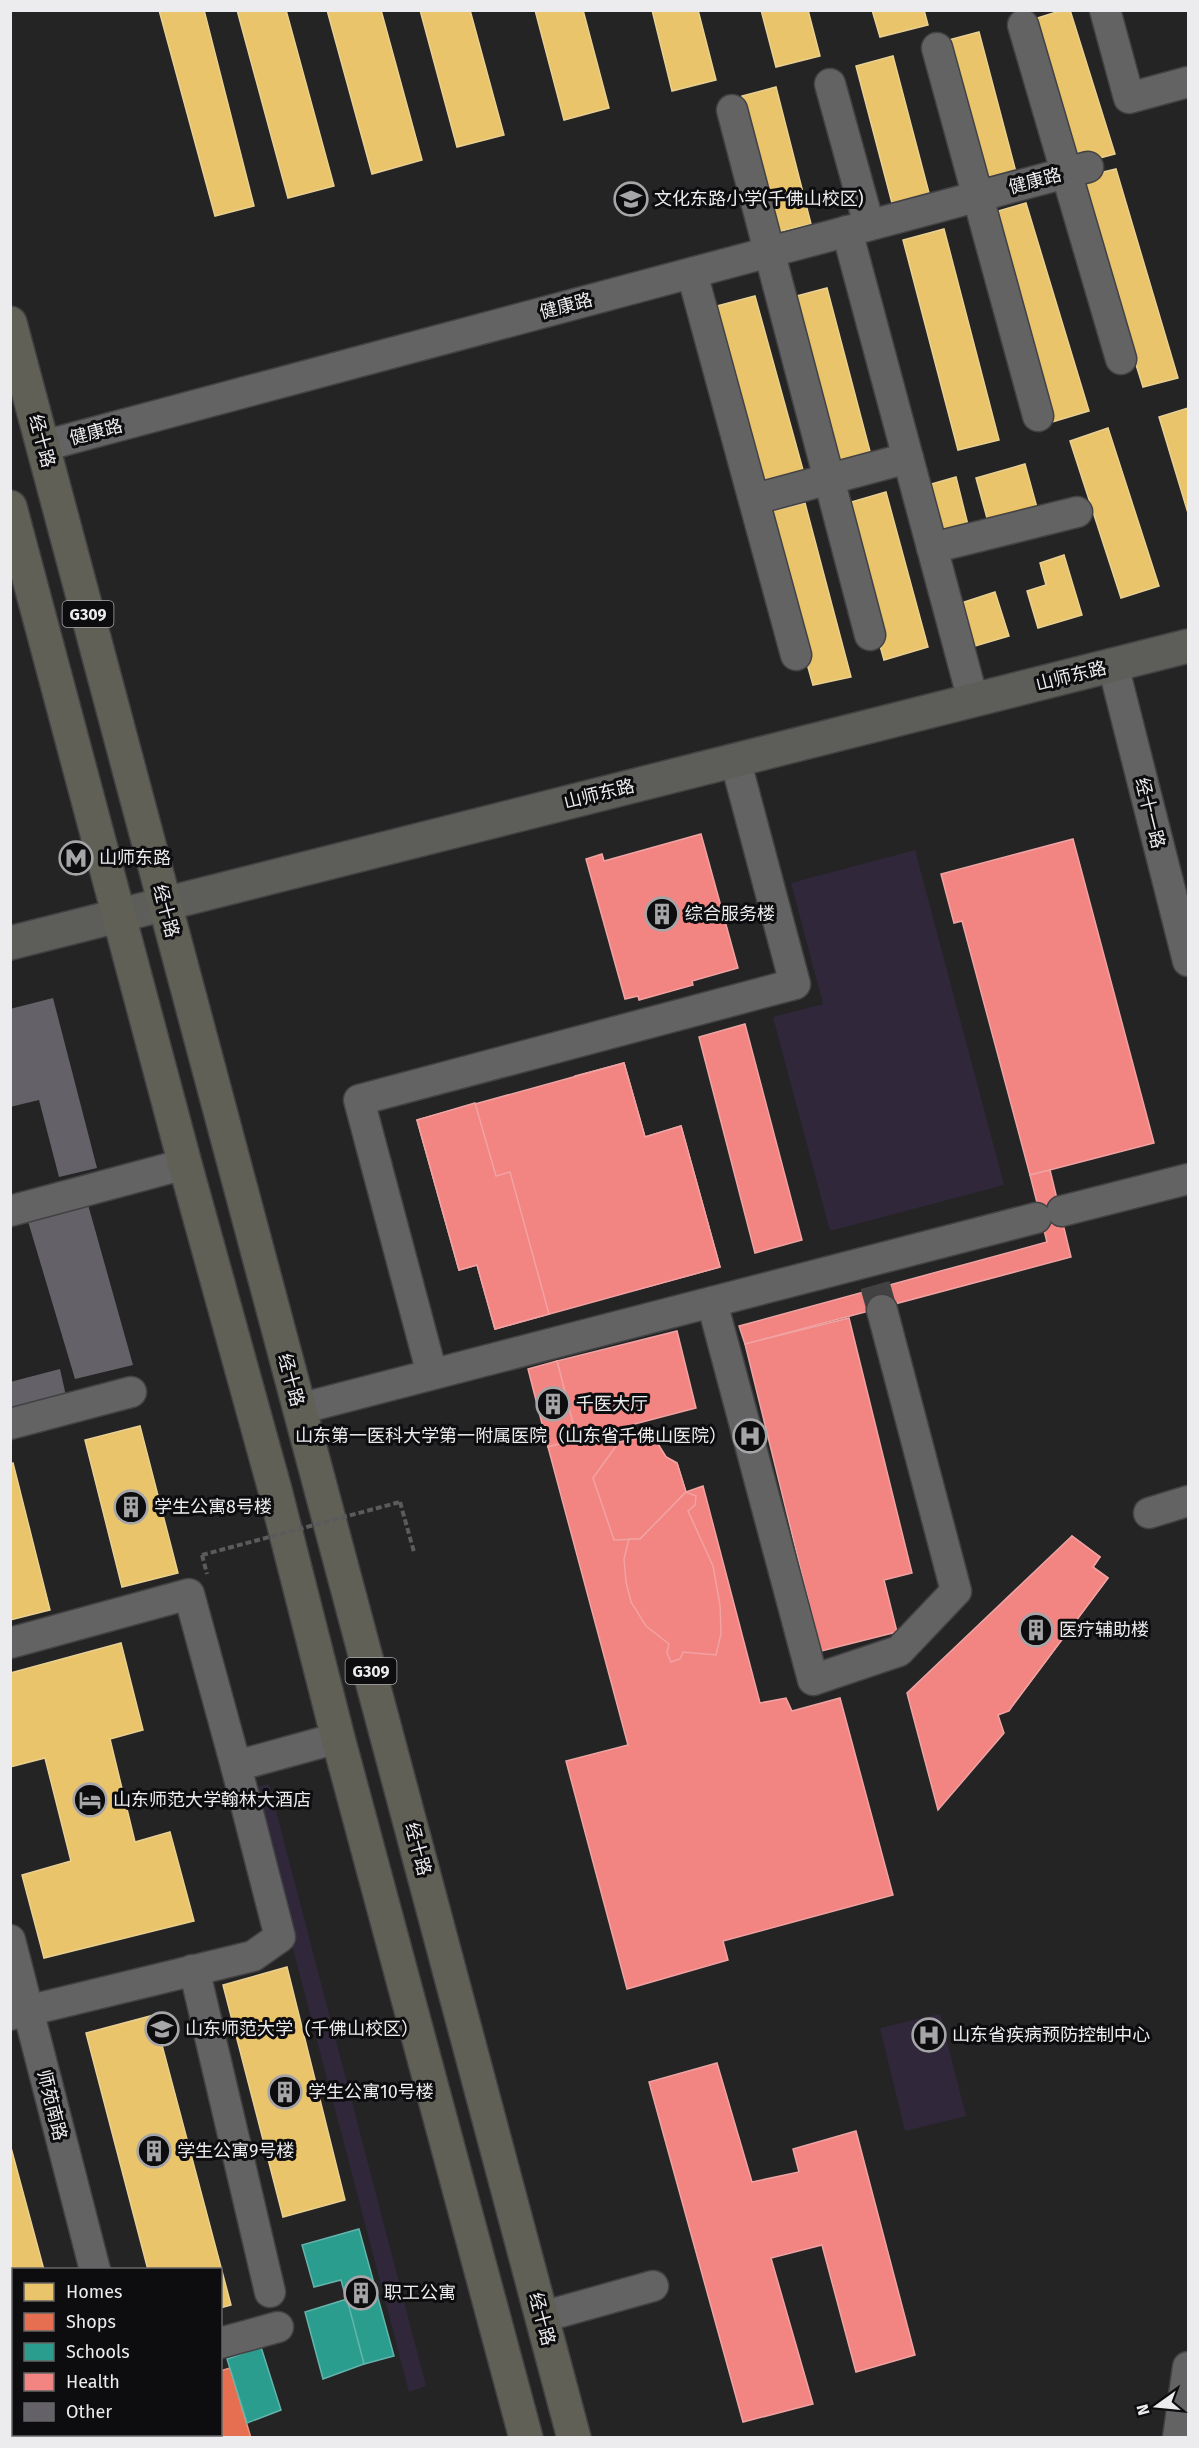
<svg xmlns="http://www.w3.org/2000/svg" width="1199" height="2448" font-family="'Fira Sans','Noto Sans SC',sans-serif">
  <rect width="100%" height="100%" fill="#242425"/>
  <g fill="#30273b">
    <path d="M915,850L1004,1185L830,1231L773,1017L823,1004L791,883Z"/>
    <path d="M269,1784L426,2386L409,2392L251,1788Z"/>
    <path d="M940,2014L966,2116L905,2131L880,2028Z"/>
  </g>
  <g fill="#e9c46a" stroke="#ead091" stroke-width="1.5">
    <path d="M159,10H204L254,206L215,216Z"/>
    <path d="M237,10H286L334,186L288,198Z"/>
    <path d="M327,10H381L422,160L372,174Z"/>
    <path d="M420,10H470L504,135L457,147Z"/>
    <path d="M535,10H583L609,108L564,120Z"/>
    <path d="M652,10H698L716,80L672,91Z"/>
    <path d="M761,10H808L820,56L776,67Z"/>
    <path d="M872,10H924L928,25L880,37Z"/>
    <path d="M1063,10H1070L1115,154L1077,164L1031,20Z"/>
    <path d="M979,32L1017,176L979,186L941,42Z"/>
    <path d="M893,56L929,193L892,203L856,66Z"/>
    <path d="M776,87L811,224L777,232L742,96Z"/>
    <path d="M1116,169L1178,378L1143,387L1078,178Z"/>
    <path d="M1026,203L1089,411L1052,422L988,214Z"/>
    <path d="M944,229L999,440L958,450L903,240Z"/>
    <path d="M827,288L872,459L834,469L789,298Z"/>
    <path d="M755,296L803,470L760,481L713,307Z"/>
    <path d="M1188,408V513L1159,417Z"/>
    <path d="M1108,428L1159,586L1121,598L1070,441Z"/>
    <path d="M1025,464L1039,515L990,529L976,478Z"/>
    <path d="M956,477L968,525L935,535L921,487Z"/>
    <path d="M886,492L928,647L884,660L841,505Z"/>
    <path d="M805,503L851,677L813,685L765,513Z"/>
    <path d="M1064,555L1082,615L1038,628L1027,591L1046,585L1040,563Z"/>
    <path d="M995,592L1009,636L968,648L955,605Z"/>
    <path d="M140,1426L178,1573L122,1587L85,1440Z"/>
    <path d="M13,1463L50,1610L10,1620V1464Z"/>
    <path d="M121,1643L143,1730L110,1739L135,1842L170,1832L194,1921L44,1958L22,1875L71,1861L45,1758L10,1767V1673Z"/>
    <path d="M287,1967L345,2200L283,2217L223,1985Z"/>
    <path d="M154,2015L231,2305L220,2308V2270H148L86,2033Z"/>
    <path d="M10,2144L44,2270H14V2371L10,2372Z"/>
  </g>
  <path fill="#e76f51" stroke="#e89480" stroke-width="1.5" d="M230,2368L251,2438H56L55,2434H220V2371Z"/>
  <g fill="#2a9d8f" stroke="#64b4ab" stroke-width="1.5">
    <path d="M359,2229L394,2356L364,2364L341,2280L314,2287L302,2245Z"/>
    <path d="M347,2299L364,2364L323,2379L305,2312Z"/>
    <path d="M261,2347L281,2410L247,2423L227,2359Z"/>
  </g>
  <g fill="#f28482" stroke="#f0a3a2" stroke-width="1.5">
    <path d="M701,834L738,968L692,981L693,985L639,1000L638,996L625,999L586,859L602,854L604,861Z"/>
    <path d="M1073,839L1154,1143L1030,1175L962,921L954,923L941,874Z"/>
    <path d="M745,1024L802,1240L755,1253L699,1037Z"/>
    <path d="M624,1063L645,1137L681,1126L720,1267L635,1290L575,1076Z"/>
    <path d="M624,1063L645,1137L681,1126L720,1267L495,1329L477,1265L459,1270L417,1120Z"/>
    <path d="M475,1103L496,1176L510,1172L549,1314L495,1329L477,1265L459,1270L417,1120Z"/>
    <path d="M1050,1170L1071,1257L745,1344L739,1326L1047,1242L1030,1175Z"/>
    <path d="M849,1318L912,1573L884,1580L897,1632L821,1651L745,1344Z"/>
    <path d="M677,1331L696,1408L577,1439L557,1361Z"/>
    <path d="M557,1361L577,1439L548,1447L528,1369Z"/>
    <path d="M614,1429L619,1442L644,1438L658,1444L666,1457L677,1463L686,1492L703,1486L760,1703L786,1698L792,1711L840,1698L893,1895L723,1941L728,1960L627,1989L566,1761L628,1745L548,1447Z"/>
    <path d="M644,1438L658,1444L666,1457L677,1463L686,1492L640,1539L614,1540L593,1478L619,1442Z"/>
    <path d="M686,1492L696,1496L695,1505L688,1511L713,1566L720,1605L721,1634L716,1655L683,1652L680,1659L671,1662L667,1653L669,1644L646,1626L631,1602L626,1582L624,1559L629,1539H640Z"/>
    <path d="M1072,1536L1100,1557L1093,1567L1108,1578L1013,1705L1002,1696L996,1706L963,1682Z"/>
    <path d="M1072,1536L1100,1557L1093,1567L1108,1578L1013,1705L1009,1711L998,1715L1004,1733L938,1810L907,1693Z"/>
    <path d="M717,2063L752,2182L799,2172L793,2149L856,2131L915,2355L856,2372L822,2245L771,2258L813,2404L743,2422L649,2082Z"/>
  </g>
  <g fill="#646268">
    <path d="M53,998L97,1168L59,1177L39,1100L10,1107V1009Z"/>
    <path d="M87,1201L133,1365L75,1379L27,1218Z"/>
    <path d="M60,1369L66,1396L10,1410V1382Z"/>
  </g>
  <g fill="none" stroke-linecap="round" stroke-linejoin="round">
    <path stroke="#424243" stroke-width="30" stroke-dasharray="30 15" stroke-linecap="butt" d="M875,1285L882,1310"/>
    <g stroke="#424143" stroke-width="33">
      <g id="minor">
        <path d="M1105,10L1129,98L1188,82"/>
        <path d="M1023,25L1121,359"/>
        <path d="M937,48L1038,416"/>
        <path d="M830,84L869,225"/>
        <path d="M732,110L870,635"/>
        <path d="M847,231L973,700"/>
        <path d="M692,273L796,655"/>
        <path d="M43,446L1088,167"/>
        <path d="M755,499L908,458"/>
        <path d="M932,548L1077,512"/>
        <path d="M1113,665L1188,961"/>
        <path d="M10,1211L185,1164"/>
        <path d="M1062,1211L1188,1179"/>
        <path d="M712,1302L813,1680L899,1651L956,1591L882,1310"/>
        <path d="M432,1374L359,1100L795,984L735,759"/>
        <path d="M299,1409L1036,1218"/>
        <path d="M10,1424L131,1392"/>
        <path d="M1149,1513L1188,1501"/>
        <path d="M10,1643L189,1594L236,1766L338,1738"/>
        <path d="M10,1940L95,2270"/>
        <path d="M192,1970L196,1977L270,2292"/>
        <path d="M10,2015L253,1956L280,1937L236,1766"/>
        <path d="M542,2317L653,2286"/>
        <path d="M220,2343L278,2327"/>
        <path d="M10,2404L14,2403"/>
        <path d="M37,2434L38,2438"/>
        <path d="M1178,2438L1188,2367"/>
      </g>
    </g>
    <g stroke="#424143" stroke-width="36">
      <path id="major" d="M10,943L1188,646"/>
    </g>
    <g stroke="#424143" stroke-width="36">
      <g id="highway">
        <path d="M10,323C197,1028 388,1732 574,2438"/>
        <path d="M10,507L185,1164L275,1490L338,1738L526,2438"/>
      </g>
    </g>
    <g stroke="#5b5b5c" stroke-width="4" stroke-dasharray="6 3" stroke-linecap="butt">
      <path d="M400,1502L414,1552"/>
      <path d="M202,1555L207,1574"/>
    </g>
    <use href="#minor" stroke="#636364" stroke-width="30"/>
    <use href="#major" stroke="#5d5e59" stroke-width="33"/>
    <use href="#highway" stroke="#606057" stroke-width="33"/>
    <path stroke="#5b5b5c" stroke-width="4" stroke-dasharray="6 3" stroke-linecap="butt" d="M202,1555L400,1502"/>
  </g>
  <defs>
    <g id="school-ring" transform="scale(1.725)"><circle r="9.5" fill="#0d0c0e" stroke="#a6a5a7" stroke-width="1.5"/><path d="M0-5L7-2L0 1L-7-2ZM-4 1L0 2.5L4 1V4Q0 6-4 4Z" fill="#a6a5a7"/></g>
    <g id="metro-ring" transform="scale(1.725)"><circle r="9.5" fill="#0d0c0e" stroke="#a6a5a7" stroke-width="1.5"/><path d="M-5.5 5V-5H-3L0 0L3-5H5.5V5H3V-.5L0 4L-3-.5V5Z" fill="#a6a5a7"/></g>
    <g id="building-ring" transform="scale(1.725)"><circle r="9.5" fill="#0d0c0e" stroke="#a6a5a7" stroke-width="1.5"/><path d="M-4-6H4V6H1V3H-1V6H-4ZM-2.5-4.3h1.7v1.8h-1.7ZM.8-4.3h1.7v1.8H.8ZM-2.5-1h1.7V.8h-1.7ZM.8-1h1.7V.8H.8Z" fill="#a6a5a7"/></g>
    <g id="hospital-ring" transform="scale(1.725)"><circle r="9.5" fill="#0d0c0e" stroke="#a6a5a7" stroke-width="1.5"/><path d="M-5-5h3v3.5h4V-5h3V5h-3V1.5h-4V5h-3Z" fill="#a6a5a7"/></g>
    <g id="hotel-ring" transform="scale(1.725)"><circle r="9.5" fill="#0d0c0e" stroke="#a6a5a7" stroke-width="1.5"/><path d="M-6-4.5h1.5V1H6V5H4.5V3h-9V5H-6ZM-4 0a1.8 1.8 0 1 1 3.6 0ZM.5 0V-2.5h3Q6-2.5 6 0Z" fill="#a6a5a7"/></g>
    <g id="university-ring" transform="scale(1.725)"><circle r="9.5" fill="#0d0c0e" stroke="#a6a5a7" stroke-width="1.5"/><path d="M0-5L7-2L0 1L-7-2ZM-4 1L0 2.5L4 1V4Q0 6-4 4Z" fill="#a6a5a7"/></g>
  </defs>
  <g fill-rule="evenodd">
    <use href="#school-ring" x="631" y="199"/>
    <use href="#metro-ring" x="76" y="858"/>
    <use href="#building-ring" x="662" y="914"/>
    <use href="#building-ring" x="553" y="1404"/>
    <use href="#hospital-ring" x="750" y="1436"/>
    <use href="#building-ring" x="131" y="1507"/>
    <use href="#building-ring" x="1036" y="1630"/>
    <use href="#hotel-ring" x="90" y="1800"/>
    <use href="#university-ring" x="162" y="2029"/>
    <use href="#hospital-ring" x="929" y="2035"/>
    <use href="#building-ring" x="285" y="2092"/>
    <use href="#building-ring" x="154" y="2151"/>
    <use href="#building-ring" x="361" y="2293"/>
  </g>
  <g text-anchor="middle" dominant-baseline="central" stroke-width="6" stroke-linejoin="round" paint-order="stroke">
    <g fill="#0d0c0e" stroke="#a9a8aa" stroke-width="1.5">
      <rect x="62.5" y="601" width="51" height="26" rx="4.5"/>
      <rect x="345.5" y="1658" width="51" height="26" rx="4.5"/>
    </g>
    <g font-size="16" font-weight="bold" fill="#ecebed">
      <text x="88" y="614">G309</text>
      <text x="371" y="1671">G309</text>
    </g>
    <g font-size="18" fill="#ecebed" stroke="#0d0c0e">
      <text transform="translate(1035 181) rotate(-15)">健康路</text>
      <text transform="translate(566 306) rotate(-15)">健康路</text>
      <text transform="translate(96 432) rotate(-15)">健康路</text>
      <text transform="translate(42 441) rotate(75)">经十路</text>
      <text transform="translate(1071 676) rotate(-14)">山师东路</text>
      <text transform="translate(599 794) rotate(-14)">山师东路</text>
      <text transform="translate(1150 813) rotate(76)">经十一路</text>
      <text transform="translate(166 911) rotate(75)">经十路</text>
      <text transform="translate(291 1380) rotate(75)">经十路</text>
      <text transform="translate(418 1849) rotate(75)">经十路</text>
      <text transform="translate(52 2105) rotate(76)">师苑南路</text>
      <text transform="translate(542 2319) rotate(75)">经十路</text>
    </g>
    <g font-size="18" fill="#ecebed" stroke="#0d0c0e" text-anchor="start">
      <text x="654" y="199">文化东路小学(千佛山校区)</text>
      <text x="99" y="858">山师东路</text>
      <text x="685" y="914">综合服务楼</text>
      <text x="576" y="1404">千医大厅</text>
      <text x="727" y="1436" text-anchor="end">山东第一医科大学第一附属医院（山东省千佛山医院）</text>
      <text x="154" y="1507">学生公寓8号楼</text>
      <text x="1059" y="1630">医疗辅助楼</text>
      <text x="113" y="1800">山东师范大学翰林大酒店</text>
      <text x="185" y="2029">山东师范大学（千佛山校区）</text>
      <text x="952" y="2035">山东省疾病预防控制中心</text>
      <text x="308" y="2092">学生公寓10号楼</text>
      <text x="177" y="2151">学生公寓9号楼</text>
      <text x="384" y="2293">职工公寓</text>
    </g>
  </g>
  <rect width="1199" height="2448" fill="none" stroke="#ecebed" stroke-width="24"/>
  <rect x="12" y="2268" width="210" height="168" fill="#0d0c0e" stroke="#666567" stroke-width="1.5"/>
  <rect x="24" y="2283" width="30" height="18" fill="#e9c46a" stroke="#666567" stroke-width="1.5"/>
  <text x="66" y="2298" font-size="18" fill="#ecebed">Homes</text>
  <rect x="24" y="2313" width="30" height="18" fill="#e76f51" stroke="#666567" stroke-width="1.5"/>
  <text x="66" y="2328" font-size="18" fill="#ecebed">Shops</text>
  <rect x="24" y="2343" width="30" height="18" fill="#2a9d8f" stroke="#666567" stroke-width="1.5"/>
  <text x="66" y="2358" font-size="18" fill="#ecebed">Schools</text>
  <rect x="24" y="2373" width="30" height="18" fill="#f28482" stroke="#666567" stroke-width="1.5"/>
  <text x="66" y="2388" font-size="18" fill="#ecebed">Health</text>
  <rect x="24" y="2403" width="30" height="18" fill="#646268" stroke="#666567" stroke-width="1.5"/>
  <text x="66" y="2418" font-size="18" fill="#ecebed">Other</text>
  <g transform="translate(1157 2406) rotate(255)" stroke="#0d0c0e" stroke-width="4.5" paint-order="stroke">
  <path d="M0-4.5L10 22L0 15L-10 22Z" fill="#ecebed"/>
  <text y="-9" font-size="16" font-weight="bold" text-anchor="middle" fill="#ecebed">N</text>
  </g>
</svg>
